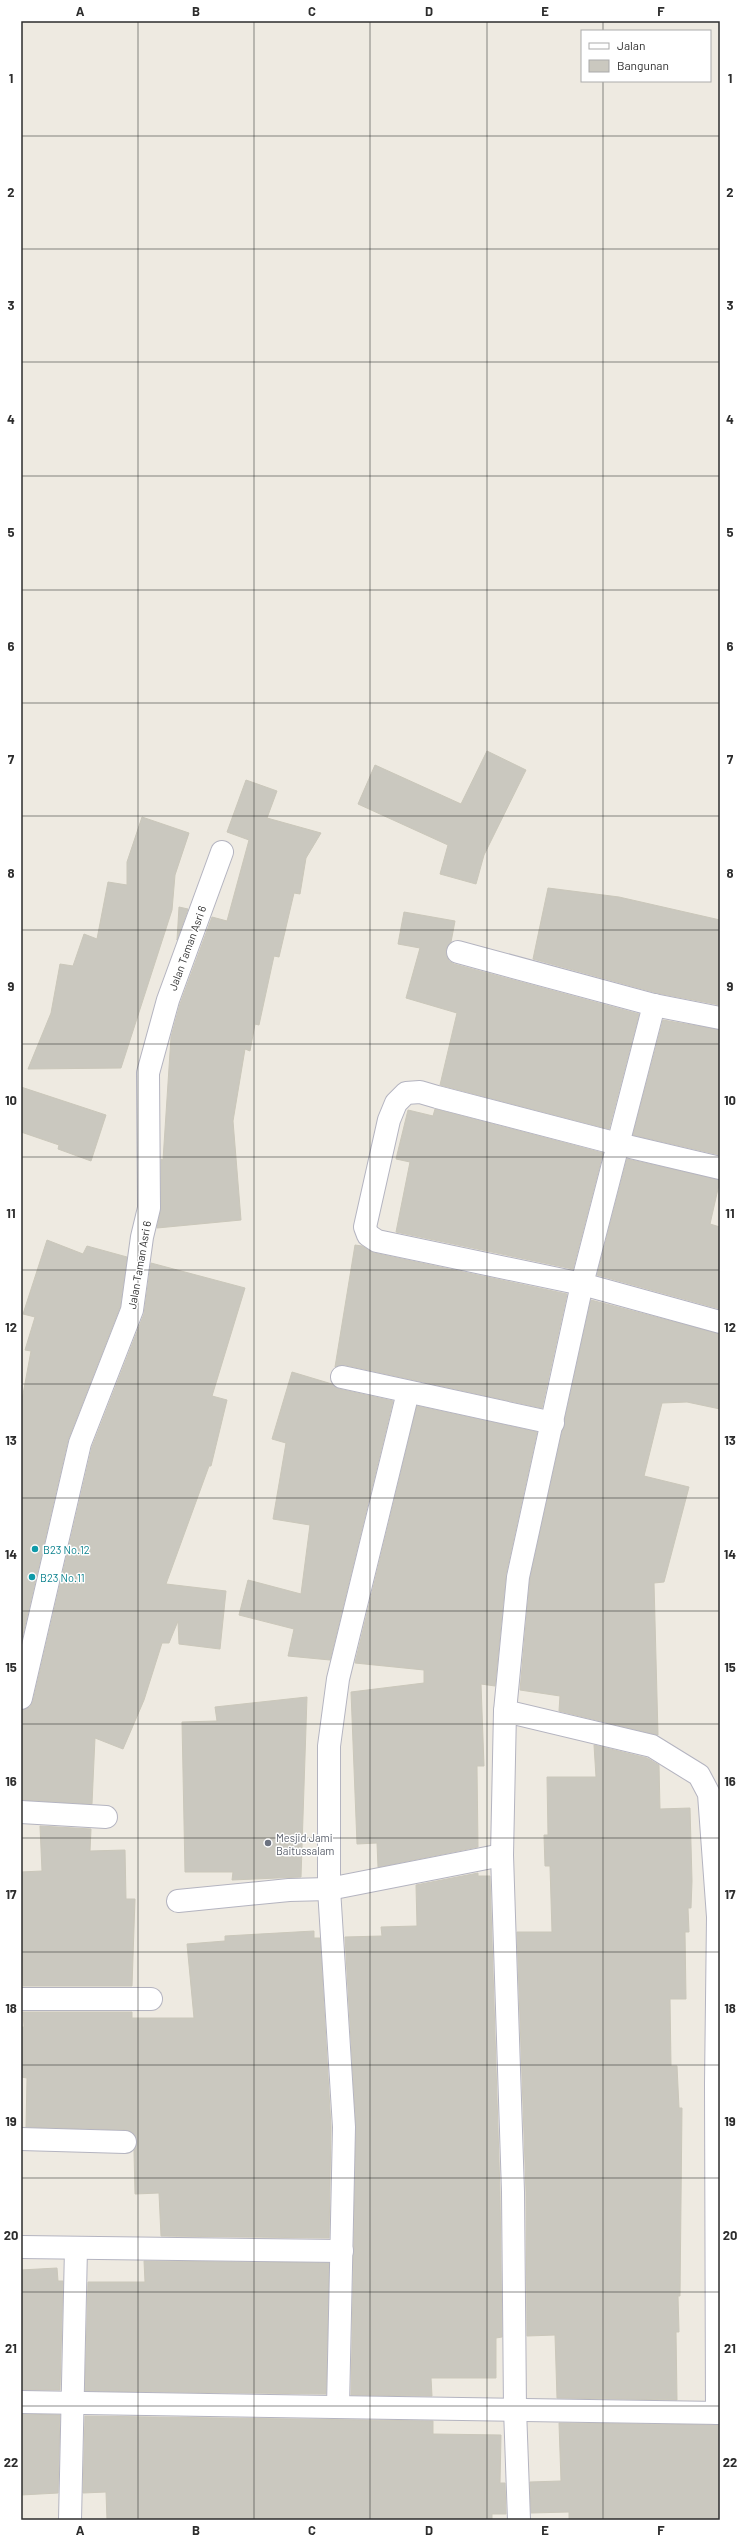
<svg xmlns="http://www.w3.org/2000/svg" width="741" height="2541" font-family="Barlow,sans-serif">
  <rect width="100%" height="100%" fill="#eeeae1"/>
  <g fill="#cac8bf" stroke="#cac7ba">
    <path d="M487,751L526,770L484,855L476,884L440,874L448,845L358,804L375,765L461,804Z"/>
    <path d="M246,780L277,791L267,818L321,833L306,858L300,894L294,893L279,957L274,956L259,1025L255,1024L250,1051L245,1049L233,1121L241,1220L157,1228L161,1208V1159L163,1160L171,1037L180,1004L212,917L227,921L249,840L227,832Z"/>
    <path d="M142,817L189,833L175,875L172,910L121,1068L28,1069L51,1013L60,964L73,966L84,934L97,939L108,882L127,885V862Z"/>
    <path d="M548,888L619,897L720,920V1005L657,993L533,959Z"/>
    <path d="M179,907L188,909L177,940Z"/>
    <path d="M404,912L455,921L451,942L446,949L449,961L454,964L639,1014L609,1129L440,1085L457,1013L406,998L420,948L398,944Z"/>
    <path d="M663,1020L720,1030V1155L633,1135Z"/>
    <path d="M21,1087L106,1115L91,1161L58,1149L59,1145L21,1132Z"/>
    <path d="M435,1109L603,1153L573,1269L396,1232L410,1162L396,1159L408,1110L433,1116Z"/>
    <path d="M627,1159L720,1180L710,1224L720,1227V1309L597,1275Z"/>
    <path d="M47,1240L83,1254L87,1246L127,1257L120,1307L68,1440L21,1643V1405L31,1351L25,1350L35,1317L23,1314Z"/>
    <path d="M355,1245L362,1246L374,1253L567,1294L542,1408L345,1365L335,1367Z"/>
    <path d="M151,1263L245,1288L212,1396L227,1400L211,1466H209L166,1584L226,1591L220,1649L179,1644L178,1621L169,1643H162L144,1700L123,1749L95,1738L92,1804L21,1800V1710L30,1707L33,1701L92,1447L144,1314Z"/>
    <path d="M591,1300L720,1334V1409L687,1402L662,1403L644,1476L689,1487L664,1582L654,1583L658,1735L559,1711L560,1696L520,1690L530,1579Z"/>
    <path d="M292,1372L332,1384L339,1389L393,1401L330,1660L288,1656L294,1629L239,1615L248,1580L301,1594L310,1525L273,1519L286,1443L272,1439Z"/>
    <path d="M417,1406L537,1432L506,1574L495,1686L481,1684L484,1766H477L478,1847L378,1867L377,1843L357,1844L351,1692L424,1683V1670L355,1663Z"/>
    <path d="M307,1697L301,1877L232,1880L233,1872H185L182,1722L217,1721L215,1707Z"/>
    <path d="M594,1745L647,1758L659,1765L660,1809L690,1808L692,1881L691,1908H688L689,1932H685L686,1999H670L671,2066H677L679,2108H682L680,2296H678L679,2332H676L677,2400L557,2398L555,2335L527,2336L526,2192L517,1932H552L550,1866H545L544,1835H548L547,1777H596Z"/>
    <path d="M40,1826L91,1829L90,1851L125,1850L126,1899H135L132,1986H23L21,1872L42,1871Z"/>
    <path d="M478,1873V1876H490L500,2192L502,2337L496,2338V2378H431L432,2396L351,2395L356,2127L345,1937L382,1936L381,1927L417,1926L416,1885Z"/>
    <path d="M314,1931V1938H320L331,2127L329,2238L161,2236L159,2193L135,2194L134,2150L137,2142L132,2132L125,2130L26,2127L27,2078L21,2077V2027H24L23,2012H132V2018H194L187,1944L225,1941V1936Z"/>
    <path d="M144,2261L329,2263L326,2394L85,2391L88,2282H145Z"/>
    <path d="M57,2268L58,2281H63L60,2390H21V2270Z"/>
    <path d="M21,2414L60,2415L58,2493L21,2495Z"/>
    <path d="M85,2416L433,2421V2434L501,2435L500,2483H505L506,2514H492V2520H107L106,2492L83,2493Z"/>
    <path d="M559,2423L720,2425V2520H569V2512L531,2513L530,2482L561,2481Z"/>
  </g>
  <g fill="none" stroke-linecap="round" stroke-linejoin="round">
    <g stroke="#b4b4c0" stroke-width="24">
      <g id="minor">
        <path d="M458,952L654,1005L720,1018"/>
        <path d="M720,1168L618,1144L437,1097L420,1092L406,1093L396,1103L389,1120L365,1227L368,1235L377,1241L582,1284L720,1322"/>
        <path d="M342,1377L553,1423"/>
        <path d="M21,1698L80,1443L132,1310L142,1237L149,1208L148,1073L168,1000L222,852"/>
        <path d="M505,1711L652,1746L699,1775L709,1794L718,1917L716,2084L717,2413"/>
        <path d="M21,1812L106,1817"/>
        <path d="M178,1901L289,1890L329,1889L502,1855"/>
        <path d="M21,1999H151"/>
        <path d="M21,2139L125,2142"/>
        <path d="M21,2247L342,2251"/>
        <path d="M21,2402L720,2413"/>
        <path d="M338,2407L344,2127L329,1889V1746L338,1679L408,1392"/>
        <path d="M70,2520L76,2248"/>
        <path d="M519,2520L515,2409L513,2192L502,1855L505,1711L518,1577L582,1284L654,1005"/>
      </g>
    </g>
    <use href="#minor" stroke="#fff" stroke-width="22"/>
  </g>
  <path fill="none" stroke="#2d2d2d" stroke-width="1" stroke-opacity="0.55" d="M138,21V2520M254,21V2520M370,21V2520M487,21V2520M603,21V31M603,81V2520M21,136H720M21,249H720M21,362H720M21,476H720M21,590H720M21,703H720M21,816H720M21,930H720M21,1044H720M21,1157H720M21,1270H720M21,1384H720M21,1498H720M21,1611H720M21,1724H720M21,1838H720M21,1952H720M21,2065H720M21,2178H720M21,2292H720M21,2406H720"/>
  <g fill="#0f9aa8" stroke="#fff" stroke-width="1.5">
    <circle cx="35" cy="1549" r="4"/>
    <circle cx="32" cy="1577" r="4"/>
  </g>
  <circle fill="#6b7280" stroke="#fff" stroke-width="1.5" cx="268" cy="1843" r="4"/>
  <g text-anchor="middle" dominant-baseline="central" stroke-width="3" stroke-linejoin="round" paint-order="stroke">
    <g font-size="11" fill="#2d2d2d" stroke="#fff">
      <text transform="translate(187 948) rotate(-70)">Jalan Taman Asri 6</text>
      <text transform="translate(139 1265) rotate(-80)">Jalan Taman Asri 6</text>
    </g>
    <g font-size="11" fill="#0d838f" stroke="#fff" text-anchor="start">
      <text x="43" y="1549">B23 No.12</text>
      <text x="40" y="1577">B23 No.11</text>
    </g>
    <g font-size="11" fill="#5b616d" stroke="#fff" text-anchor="start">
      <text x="276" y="1837">Mesjid Jami<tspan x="276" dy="13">Baitussalam</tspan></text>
    </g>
  </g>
  <rect width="741" height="2541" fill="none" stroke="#ffffff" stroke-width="44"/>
  <rect x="581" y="30" width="130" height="52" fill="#ffffff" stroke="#ababab"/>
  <rect x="589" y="43" width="20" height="6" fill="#ffffff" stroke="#ababab"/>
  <text x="617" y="50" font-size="12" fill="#2d2d2d">Jalan</text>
  <rect x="589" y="60" width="20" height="12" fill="#cac8bf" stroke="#ababab"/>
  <text x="617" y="70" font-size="12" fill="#2d2d2d">Bangunan</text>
  <rect x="22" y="22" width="697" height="2497" fill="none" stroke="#2d2d2d" stroke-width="1.5"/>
  <g font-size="13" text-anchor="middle" font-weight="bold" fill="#2d2d2d">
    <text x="80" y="16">A</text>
    <text x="196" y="16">B</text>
    <text x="312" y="16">C</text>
    <text x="429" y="16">D</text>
    <text x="545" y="16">E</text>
    <text x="661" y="16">F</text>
    <text x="11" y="83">1</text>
    <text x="730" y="83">1</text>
    <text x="11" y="197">2</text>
    <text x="730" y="197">2</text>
    <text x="11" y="310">3</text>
    <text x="730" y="310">3</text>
    <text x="11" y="424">4</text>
    <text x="730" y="424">4</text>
    <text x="11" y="537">5</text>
    <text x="730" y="537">5</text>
    <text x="11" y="651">6</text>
    <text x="730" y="651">6</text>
    <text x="11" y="764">7</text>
    <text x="730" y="764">7</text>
    <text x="11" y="878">8</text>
    <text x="730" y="878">8</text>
    <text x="11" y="991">9</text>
    <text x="730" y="991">9</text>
    <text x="11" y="1105">10</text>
    <text x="730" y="1105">10</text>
    <text x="11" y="1218">11</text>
    <text x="730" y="1218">11</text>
    <text x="11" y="1332">12</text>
    <text x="730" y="1332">12</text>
    <text x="11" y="1445">13</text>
    <text x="730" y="1445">13</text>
    <text x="11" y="1559">14</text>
    <text x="730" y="1559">14</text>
    <text x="11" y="1672">15</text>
    <text x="730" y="1672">15</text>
    <text x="11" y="1786">16</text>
    <text x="730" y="1786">16</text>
    <text x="11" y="1899">17</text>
    <text x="730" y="1899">17</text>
    <text x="11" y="2013">18</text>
    <text x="730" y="2013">18</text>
    <text x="11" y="2126">19</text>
    <text x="730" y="2126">19</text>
    <text x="11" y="2240">20</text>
    <text x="730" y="2240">20</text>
    <text x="11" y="2353">21</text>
    <text x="730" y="2353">21</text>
    <text x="11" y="2467">22</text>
    <text x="730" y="2467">22</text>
    <text x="80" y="2535">A</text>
    <text x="196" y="2535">B</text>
    <text x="312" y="2535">C</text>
    <text x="429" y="2535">D</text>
    <text x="545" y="2535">E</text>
    <text x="661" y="2535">F</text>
  </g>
</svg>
